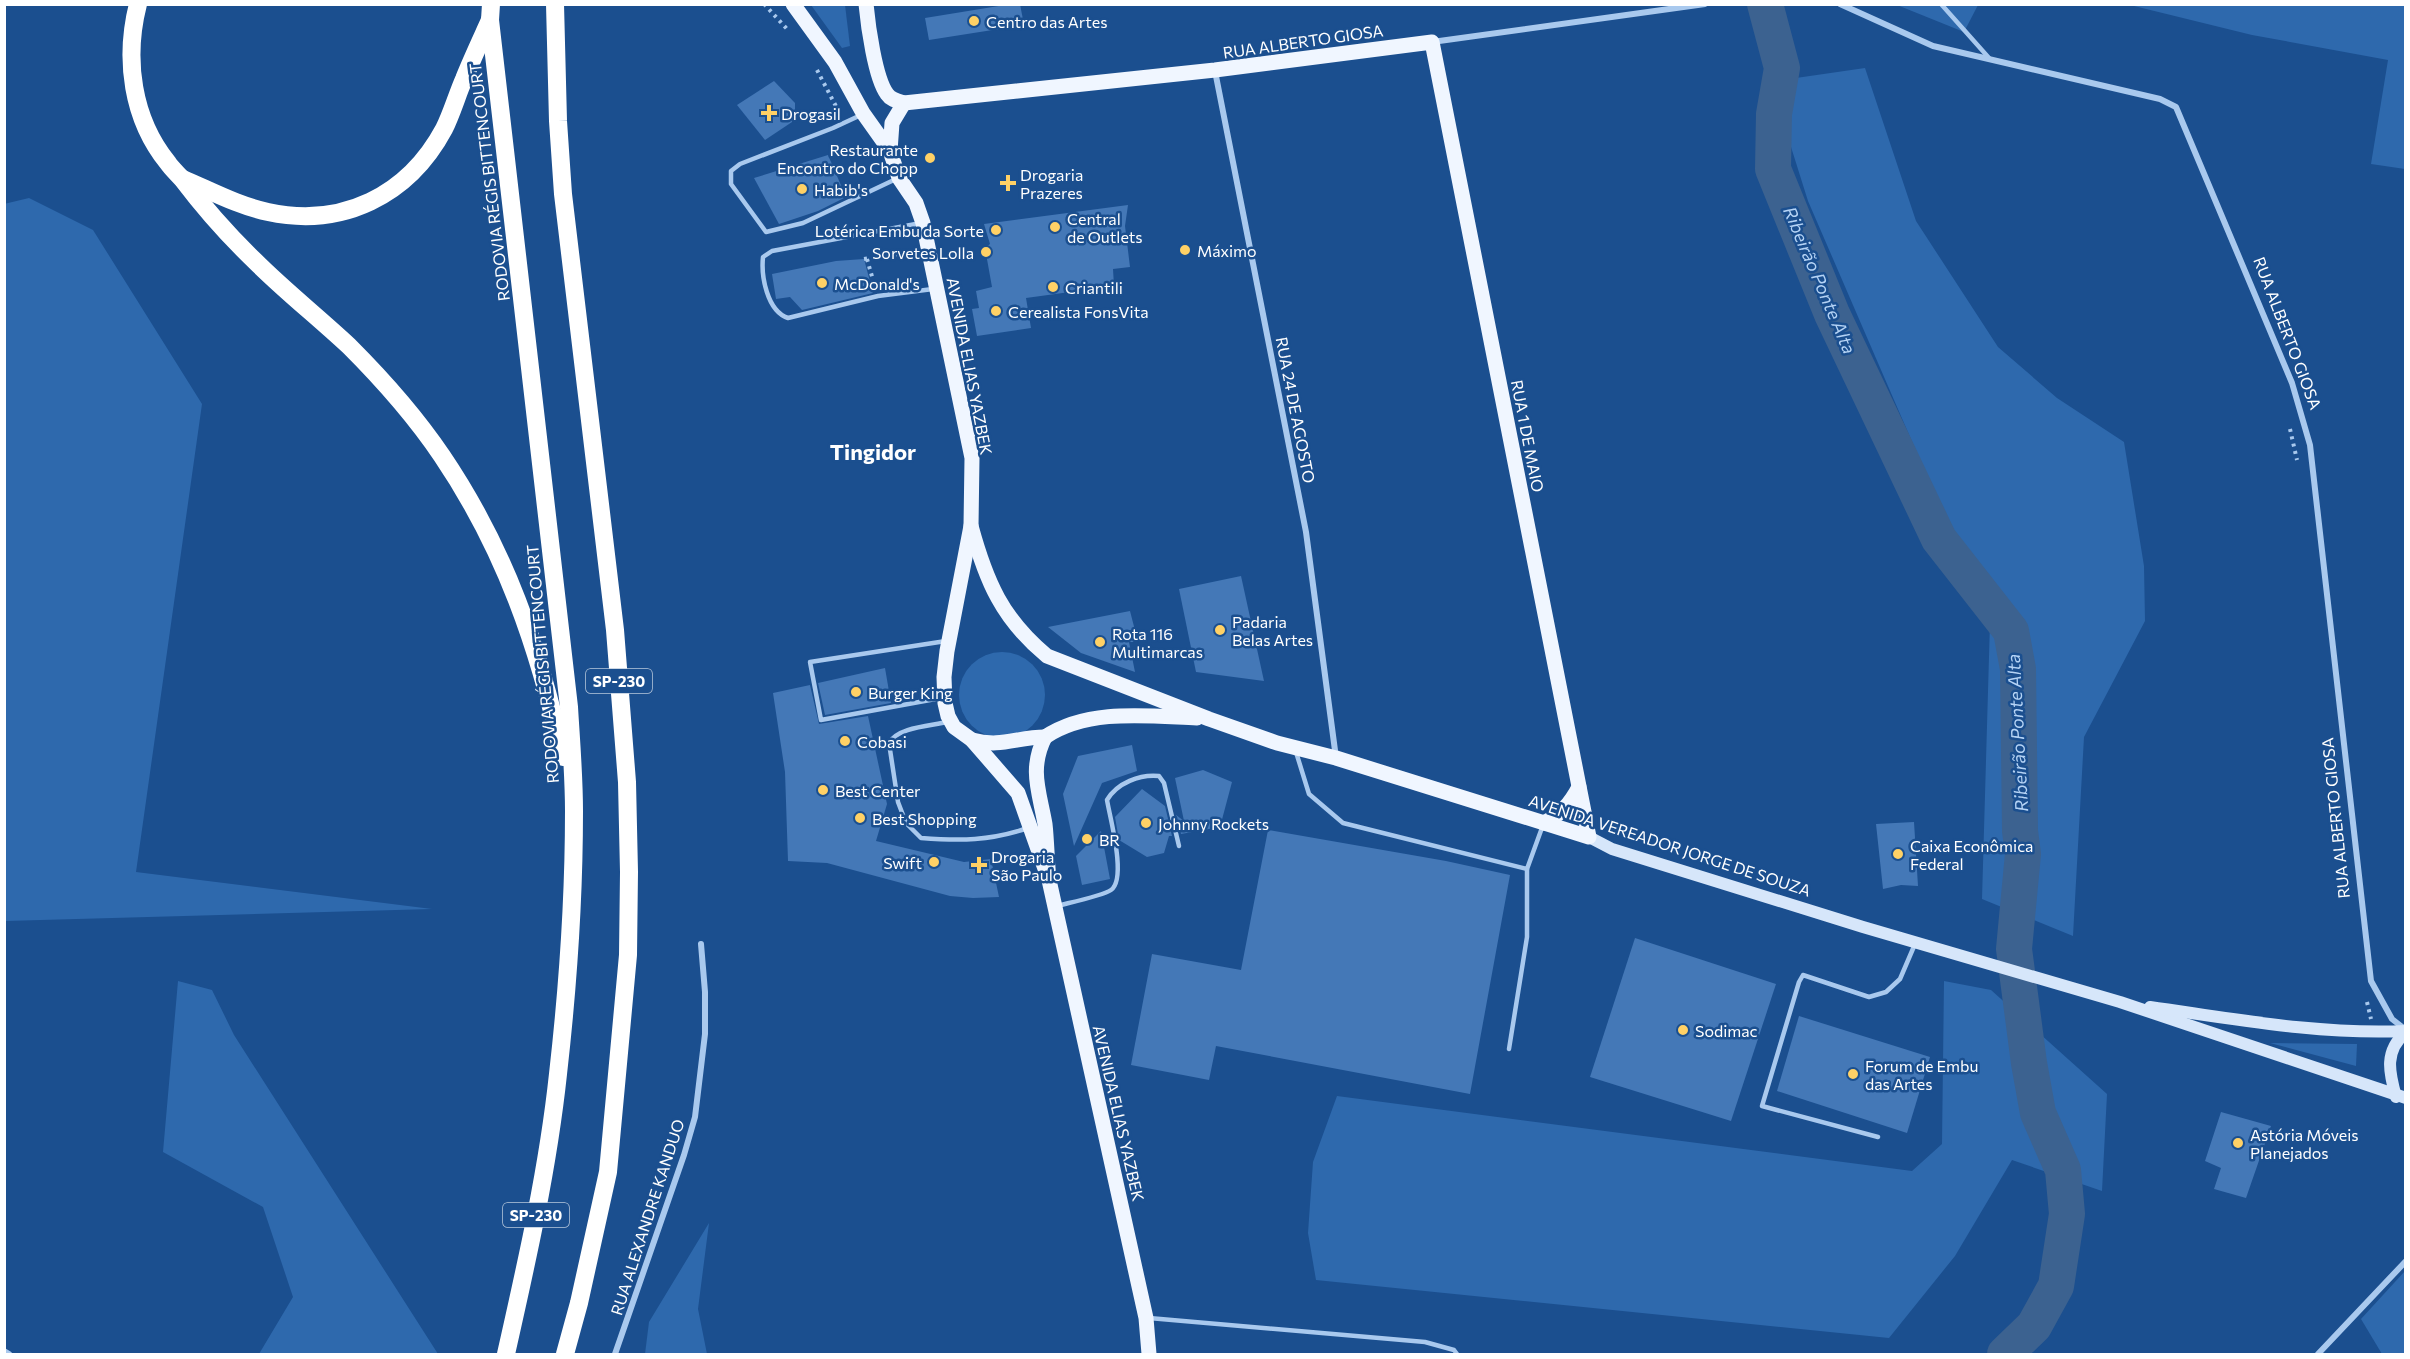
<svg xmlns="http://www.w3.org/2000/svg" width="2410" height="1359" font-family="Commissioner,sans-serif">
  <rect width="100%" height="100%" fill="#1b4f8f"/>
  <g fill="#2e69ad">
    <path d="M811,5H845L850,46L842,48Z"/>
    <path d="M1897,5H1978L1964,32Z"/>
    <path d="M2130,5H2405V169L2371,164L2388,60L2252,35Z"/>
    <path d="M1865,68L1916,221L1998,347L2057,398L2124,442L2144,566L2145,621L2084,737L2073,936L1982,899L1990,622L1808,201L1786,131L1796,78Z"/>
    <path d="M29,198L93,230L202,404L136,872L432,909L5,921L4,204Z"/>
    <circle cx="1002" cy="695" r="43"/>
    <path d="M178,981L212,990L234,1035L438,1354H259L293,1297L263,1207L163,1152Z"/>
    <path d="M1944,981L1991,990L2107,1094L2102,1191L2012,1160L1955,1256L1889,1338L1316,1280L1308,1233L1313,1162L1337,1096L1912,1171L1942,1144Z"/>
    <path d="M2270,1043L2357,1044L2356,1066Z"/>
    <path d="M709,1223L698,1309L707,1354H645L649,1322Z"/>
    <path d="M2405,1271V1354H2382L2361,1319Z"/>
  </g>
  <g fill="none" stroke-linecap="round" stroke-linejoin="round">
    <path stroke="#3c6290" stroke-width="36" d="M1765,4L1782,68L1774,114L1773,169L1832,314L1939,539L2011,631L2018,669L2020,831L2023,854L2014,949L2029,1063L2038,1113L2063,1170L2067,1214L2056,1286L2034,1326L2005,1354"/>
  </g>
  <g fill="#4478b7">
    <path d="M1011,4H1020L1024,25L929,40L925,18Z"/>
    <path d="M774,81L795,103V120L765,140L737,105Z"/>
    <path d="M828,155L846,197L818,211L779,224L754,178Z"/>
    <path d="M1128,205L1125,226L1130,267L1113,269L1114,286L1026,298L1031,328L977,336L972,309L979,308L976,291L992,287L985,248L990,244L984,224Z"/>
    <path d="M864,259L873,293L802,310L790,297L776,299L772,274L836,261Z"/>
    <path d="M1241,576L1264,681L1196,672L1179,589Z"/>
    <path d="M1130,611L1138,642H1129L1135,672L1081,653L1048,627Z"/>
    <path d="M885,668L891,703L825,715L818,683Z"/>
    <path d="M810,685L819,724L868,716L887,804L876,841L964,862L991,859L999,897L973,898L950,896L827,863L788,861L785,772L773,693Z"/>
    <path d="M1132,745L1137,771L1102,783L1074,846L1063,794L1078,756Z"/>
    <path d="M1203,770L1232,782L1220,827L1181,834L1176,815L1184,821L1175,778Z"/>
    <path d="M1142,789L1165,806L1172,836H1169L1164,853L1147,857L1119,840L1115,817Z"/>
    <path d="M1914,822L1918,886L1901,885L1883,889L1876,824Z"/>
    <path d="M1268,830L1446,861L1510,875L1470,1094L1216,1046L1209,1080L1131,1065L1152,954L1241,970Z"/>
    <path d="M1101,831L1110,879L1082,885L1076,856Z"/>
    <path d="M1635,938L1776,984L1731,1121L1590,1077Z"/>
    <path d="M1799,1016L1930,1057L1907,1133L1777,1091Z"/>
    <path d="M2221,1112L2271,1126L2246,1198L2214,1189L2221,1168L2205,1161Z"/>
  </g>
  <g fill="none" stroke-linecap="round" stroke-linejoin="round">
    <g stroke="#a9c9ee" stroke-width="4" stroke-dasharray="3 4.5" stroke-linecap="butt">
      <path d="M764,4L788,30"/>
      <path d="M817,70L840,114"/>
      <path d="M864,259L913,252"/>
      <path d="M867,259L875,287"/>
      <path d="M2290,429L2297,460"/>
      <path d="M2367,1002L2371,1019"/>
    </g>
    <g stroke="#a9c9ee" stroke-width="4.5">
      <path d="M1941,4L1989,58"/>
      <path d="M861,115L833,128L740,164L731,171V184L766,232L803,223L896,179"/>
      <path d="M921,223L772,251L763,257C761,276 767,311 788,318L878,296L933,289"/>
      <path d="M941,698L821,720L810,662L946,641"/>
      <path d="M947,722C930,726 898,727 889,743L898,802L906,823L921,838C960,841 990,841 1028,828"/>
      <path d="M1296,752L1309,794L1343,823L1527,869L1543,825"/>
      <path d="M1057,906C1068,903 1102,896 1111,890C1127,879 1110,818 1107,800C1117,783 1140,774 1159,776L1164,783L1179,846"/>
      <path d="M1509,1049L1527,937V869"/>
      <path d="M1878,1137L1762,1106L1799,982L1803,975L1869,997L1886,992L1900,979L1915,944"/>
      <path d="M1149,1318L1425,1342L1454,1350L1457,1354"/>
    </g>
    <g stroke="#a9c9ee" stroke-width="6">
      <path d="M1840,4L1933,46L2160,99L2176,107L2292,383L2310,445L2371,981L2392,1019L2406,1030"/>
      <path d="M1432,42L1705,4"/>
      <path d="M1215,71L1306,532L1336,758"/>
      <path d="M4,1351L9,1354"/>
      <path d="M615,1354L684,1155L695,1117L705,1034V992L701,944"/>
      <path d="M2318,1354L2406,1261"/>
    </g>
    <g stroke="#d6e6fa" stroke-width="12">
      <path d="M1589,837L1612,849L1863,927L2120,1002L2406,1098"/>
      <path d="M2150,1007C2235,1019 2319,1035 2406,1031"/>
      <path d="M2396,1097C2389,1072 2384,1051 2406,1032"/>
    </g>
    <g stroke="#f0f6ff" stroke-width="15">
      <path d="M793,4L835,62L863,113L890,151L899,178L916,203L923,223L972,458L971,526L947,651L944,677L945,703L948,716L954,727L972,740L1018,793L1049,880"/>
      <path d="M866,4C868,25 875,78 887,94C891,100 897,101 904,103L1215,70L1432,42L1589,837L1336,758L1277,743L1209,719L1047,656C1002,619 986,581 971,526"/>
      <path d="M890,151L892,123L904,103"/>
      <path d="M1045,737C1029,769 1039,790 1045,824C1047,842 1047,861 1049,880L1146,1318L1149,1354"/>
      <path d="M1045,737C1088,708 1148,716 1197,718"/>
      <path d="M972,740C1002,748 1016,737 1045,737"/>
      <path d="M1544,823C1561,814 1570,804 1579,787"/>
    </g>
    <g stroke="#fff" stroke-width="18">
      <path d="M138,4C124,59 132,119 168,163C172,169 178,174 183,180C205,209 229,236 255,261C285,291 318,317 349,346C383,380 415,416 442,456C505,549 539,648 563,757"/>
      <path d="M491,4L490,20L569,707C571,741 574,776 574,811C574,899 568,986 558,1074C548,1168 527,1261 506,1354"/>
      <path d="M555,4L558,121L563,194L615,630L627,782L629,872L628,955L608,1172L579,1303L565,1354"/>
      <path d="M183,179C211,191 239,206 268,212C342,228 408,196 444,129C452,113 457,95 464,79C472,59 481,40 490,20"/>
    </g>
  </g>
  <g fill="#ffd166" stroke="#1b4f8f" stroke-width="2">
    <circle cx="974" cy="21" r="6"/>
    <path d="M766 104h6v6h6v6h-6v6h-6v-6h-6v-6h6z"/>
    <circle cx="930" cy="158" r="6"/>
    <path d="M1005 174h6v6h6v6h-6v6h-6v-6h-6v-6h6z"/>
    <circle cx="802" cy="189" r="6"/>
    <circle cx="1055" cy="227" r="6"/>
    <circle cx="996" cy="230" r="6"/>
    <circle cx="1185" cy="250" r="6"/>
    <circle cx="986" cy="252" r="6"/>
    <circle cx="822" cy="283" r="6"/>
    <circle cx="1053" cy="287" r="6"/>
    <circle cx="996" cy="311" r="6"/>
    <circle cx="1220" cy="630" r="6"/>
    <circle cx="1100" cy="642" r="6"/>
    <circle cx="856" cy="692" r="6"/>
    <circle cx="845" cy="741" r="6"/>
    <circle cx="823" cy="790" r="6"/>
    <circle cx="860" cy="818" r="6"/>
    <circle cx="1146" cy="823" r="6"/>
    <circle cx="1087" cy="839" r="6"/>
    <circle cx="1898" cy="854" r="6"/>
    <circle cx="934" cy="862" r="6"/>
    <path d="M976 856h6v6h6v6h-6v6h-6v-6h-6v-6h6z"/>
    <circle cx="1683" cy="1030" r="6"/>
    <circle cx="1853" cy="1074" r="6"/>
    <circle cx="2238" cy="1143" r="6"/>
  </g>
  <g text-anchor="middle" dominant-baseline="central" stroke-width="5" stroke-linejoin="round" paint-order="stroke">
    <g fill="#1b4f8f" stroke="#bbcadd" stroke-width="1.5">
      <rect x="586" y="669" width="66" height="24" rx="4.5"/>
      <rect x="503" y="1203" width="66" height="24" rx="4.5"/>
    </g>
    <g font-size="15" font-weight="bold" fill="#fff">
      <text x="619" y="681">SP-230</text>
      <text x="536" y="1215">SP-230</text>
    </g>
    <g font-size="16" fill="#fff" stroke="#1b4f8f" text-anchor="start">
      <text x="986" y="21">Centro das Artes</text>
      <text x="781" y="113">Drogasil</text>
      <text x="918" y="149" text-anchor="end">Restaurante<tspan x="918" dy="18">Encontro do Chopp</tspan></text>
      <text x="1020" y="174">Drogaria<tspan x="1020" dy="18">Prazeres</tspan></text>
      <text x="814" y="189">Habib's</text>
      <text x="1067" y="218">Central<tspan x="1067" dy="18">de Outlets</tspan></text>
      <text x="984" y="230" text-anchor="end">Lotérica Embu da Sorte</text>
      <text x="1197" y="250">Máximo</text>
      <text x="974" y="252" text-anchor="end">Sorvetes Lolla</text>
      <text x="834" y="283">McDonald's</text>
      <text x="1065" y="287">Criantili</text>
      <text x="1008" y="311">Cerealista FonsVita</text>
      <text x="1232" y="621">Padaria<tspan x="1232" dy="18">Belas Artes</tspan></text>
      <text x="1112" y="633">Rota 116<tspan x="1112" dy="18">Multimarcas</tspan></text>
      <text x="868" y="692">Burger King</text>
      <text x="857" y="741">Cobasi</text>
      <text x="835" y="790">Best Center</text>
      <text x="872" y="818">Best Shopping</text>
      <text x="1158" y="823">Johnny Rockets</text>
      <text x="1099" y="839">BR</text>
      <text x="1910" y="845">Caixa Econômica<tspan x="1910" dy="18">Federal</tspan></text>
      <text x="991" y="856">Drogaria<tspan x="991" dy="18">São Paulo</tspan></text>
      <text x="922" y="862" text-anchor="end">Swift</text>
      <text x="1695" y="1030">Sodimac</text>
      <text x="1865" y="1065">Forum de Embu<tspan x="1865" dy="18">das Artes</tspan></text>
      <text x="2250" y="1134">Astória Móveis<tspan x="2250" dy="18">Planejados</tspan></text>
    </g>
    <g font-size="16" fill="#fff" stroke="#1b4f8f">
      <text transform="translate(1303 41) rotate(-8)">RUA ALBERTO GIOSA</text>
      <text transform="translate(489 182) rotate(-97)">RODOVIA RÉGIS BITTENCOURT</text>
      <text transform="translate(2288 333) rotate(69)">RUA ALBERTO GIOSA</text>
      <text transform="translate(970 366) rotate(79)">AVENIDA ELIAS YAZBEK</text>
      <text transform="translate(1296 410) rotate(79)">RUA 24 DE AGOSTO</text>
      <text transform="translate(1528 436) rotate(79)">RUA 1 DE MAIO</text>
      <text transform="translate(542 664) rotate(-95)">RODOVIA RÉGIS BITTENCOURT</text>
      <text transform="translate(2335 818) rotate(-96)">RUA ALBERTO GIOSA</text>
      <text transform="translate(1670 845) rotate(18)">AVENIDA VEREADOR JORGE DE SOUZA</text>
      <text transform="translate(1119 1113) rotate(77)">AVENIDA ELIAS YAZBEK</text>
      <text transform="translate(647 1217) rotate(-72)">RUA ALEXANDRE KANDUO</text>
    </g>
    <g font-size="18" font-style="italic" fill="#b5d3f5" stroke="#1b4f8f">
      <text transform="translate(1820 280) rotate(67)">Ribeirão Ponte Alta</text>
      <text transform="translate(2017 733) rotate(-93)">Ribeirão Ponte Alta</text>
    </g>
    <g font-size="22" font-weight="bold" fill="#fff" stroke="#1b4f8f">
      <text x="873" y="451">Tingidor</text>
    </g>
  </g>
  <rect width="2410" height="1359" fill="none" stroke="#ffffff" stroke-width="12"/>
</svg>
